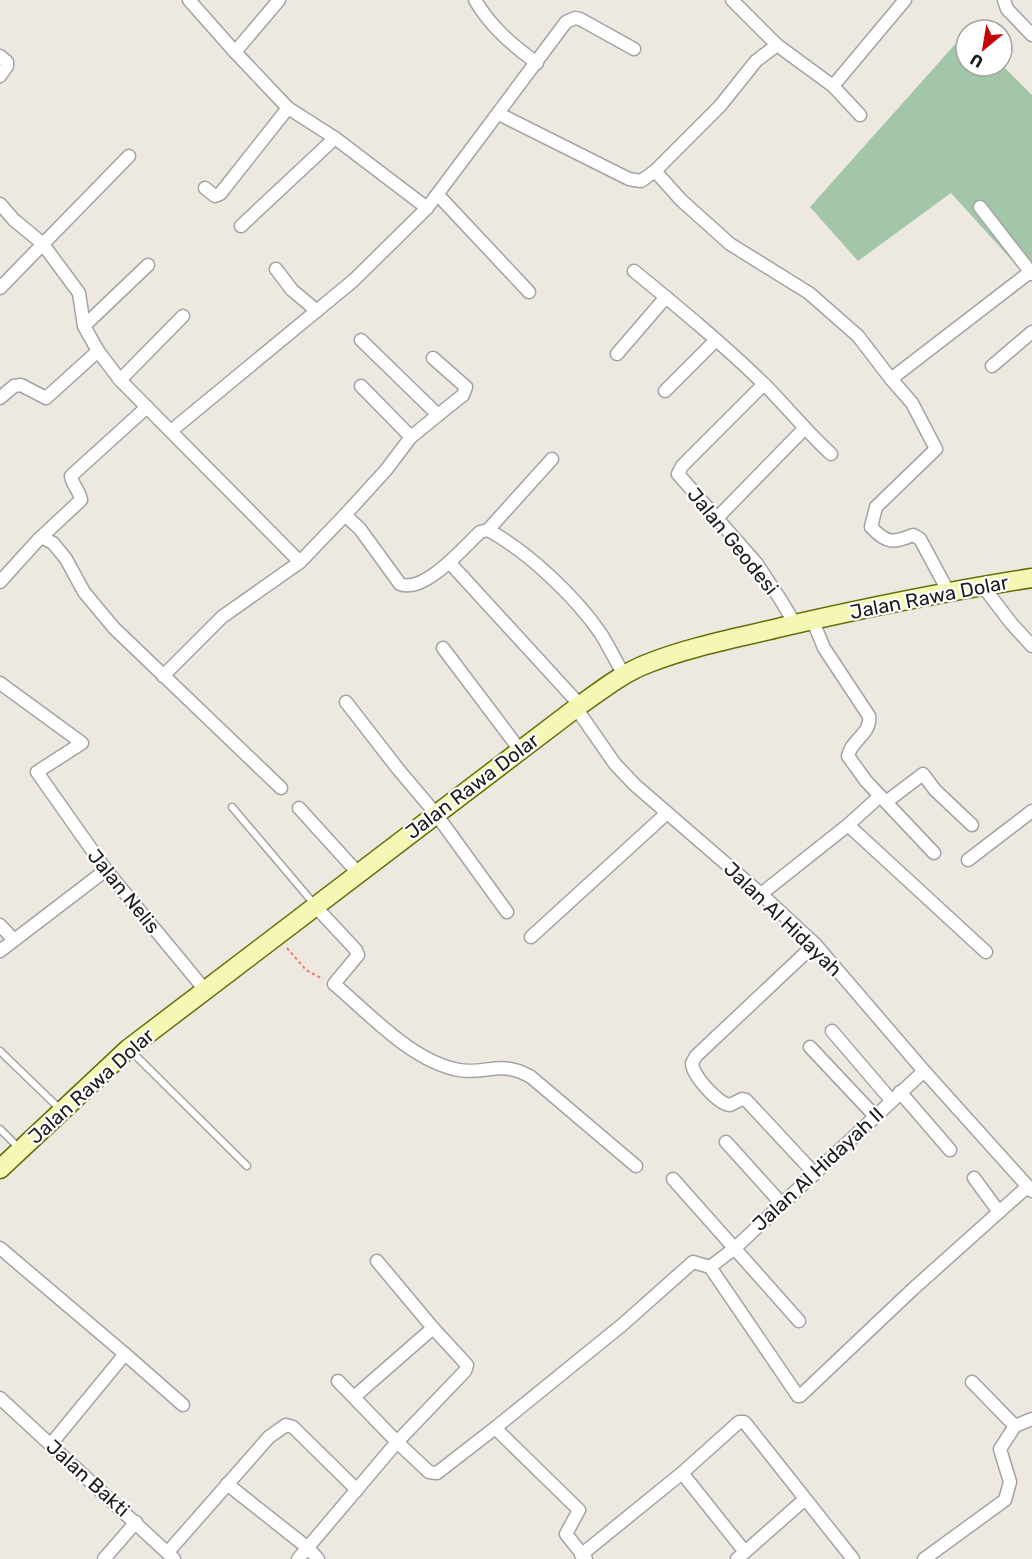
<svg xmlns="http://www.w3.org/2000/svg" width="1032" height="1559" font-family="Rubik,sans-serif">
  <rect width="100%" height="100%" fill="#ede9e1"/>
  <path fill="#a3c5a8" d="M966,32V66L1002,65L1032,95V277L1029,279L951,193L858,261L810,207Z"/>
  <g fill="none" stroke-linecap="round" stroke-linejoin="round">
    <g stroke="#a3a3a3" stroke-width="9">
      <g id="lane">
        <path d="M232,807L315,905"/>
        <path d="M0,1051L61,1110"/>
        <path d="M131,1051L247,1166"/>
        <path d="M0,1129L20,1149"/>
      </g>
    </g>
    <g stroke="#a3a3a3" stroke-width="15">
      <g id="street">
        <path d="M189,0L235,52L288,108L335,138L427,208L566,22L575,18L580,19L634,49"/>
        <path d="M475,0C490,26 512,45 537,63"/>
        <path d="M732,0L777,45"/>
        <path d="M1004,0L1007,9L1032,35"/>
        <path d="M235,52L279,0"/>
        <path d="M0,56L7,62V66L0,76"/>
        <path d="M833,86L905,0"/>
        <path d="M499,114L629,179L641,181L655,171L720,106L756,61L777,45L833,86L860,115"/>
        <path d="M655,171L681,200L730,244L809,293L858,336L891,379L912,403L936,449L876,507L871,527C887,544 893,543 913,535L920,539L948,591"/>
        <path d="M205,188L215,196L220,194L288,108"/>
        <path d="M438,195L529,292"/>
        <path d="M0,204L14,220L42,243L79,293L84,326L98,351L120,380L300,562"/>
        <path d="M980,207L1032,274"/>
        <path d="M241,226L335,138"/>
        <path d="M276,269L292,290L317,311"/>
        <path d="M634,271C678,307 723,344 764,384C787,407 807,432 831,454"/>
        <path d="M0,288L129,156"/>
        <path d="M84,326L148,265"/>
        <path d="M617,354L666,297"/>
        <path d="M433,358L466,387L463,395L438,415"/>
        <path d="M992,366L1032,332"/>
        <path d="M891,379L1030,272"/>
        <path d="M120,380L183,316"/>
        <path d="M764,384L682,466L678,474L757,564L782,602L795,624"/>
        <path d="M361,386L411,437"/>
        <path d="M665,391L716,340"/>
        <path d="M0,398L14,386L21,385L46,398L98,351"/>
        <path d="M171,431L354,280L427,208"/>
        <path d="M345,515L386,470L411,437L438,415L361,340"/>
        <path d="M716,519L804,429"/>
        <path d="M488,530L552,459"/>
        <path d="M41,537L53,543L66,559L84,592L114,628L281,788"/>
        <path d="M449,562L580,705"/>
        <path d="M0,582L38,540L81,500C80,491 72,485 71,476L147,407"/>
        <path d="M982,585L1011,623L1032,646"/>
        <path d="M812,619L824,648L869,716C872,733 851,740 848,756L866,781L934,853"/>
        <path d="M443,648L520,750"/>
        <path d="M163,676L222,617L300,562L345,515L360,529L400,584C424,594 464,547 480,532L488,530C527,551 576,597 601,634C609,647 616,661 624,675"/>
        <path d="M0,683L82,743L37,772L106,870L205,990"/>
        <path d="M346,702L398,769L436,814L507,912"/>
        <path d="M576,708L615,764L635,785L761,894L815,944L924,1071L1032,1191"/>
        <path d="M886,802L923,774L935,790L972,825"/>
        <path d="M299,808L358,873"/>
        <path d="M848,825L986,952"/>
        <path d="M968,860L1032,811"/>
        <path d="M761,894L848,825L880,796"/>
        <path d="M315,906L356,950L358,955L334,984C370,1014 411,1061 459,1070C487,1075 500,1059 531,1077L636,1166"/>
        <path d="M0,925L14,940"/>
        <path d="M531,937L667,813"/>
        <path d="M815,944L696,1056L692,1063C692,1075 718,1104 730,1105L742,1099L746,1100L815,1174"/>
        <path d="M0,951L106,870"/>
        <path d="M832,1031L891,1100"/>
        <path d="M810,1047L874,1115"/>
        <path d="M900,1092L950,1150"/>
        <path d="M726,1142L781,1203"/>
        <path d="M974,1178L999,1212"/>
        <path d="M673,1179L799,1321"/>
        <path d="M0,1248L125,1354L51,1444"/>
        <path d="M377,1261L433,1328"/>
        <path d="M710,1267L735,1248L924,1071"/>
        <path d="M125,1354L183,1405"/>
        <path d="M338,1381L397,1442L465,1371L467,1365L433,1328L354,1397"/>
        <path d="M972,1382L1015,1426"/>
        <path d="M0,1398L174,1559"/>
        <path d="M682,1473L745,1552"/>
        <path d="M227,1484L308,1548L318,1559"/>
        <path d="M168,1552L269,1437L286,1425L293,1427L357,1490"/>
        <path d="M581,1555L682,1473L739,1422H744L746,1424L853,1559"/>
        <path d="M104,1559L136,1522"/>
        <path d="M298,1559L397,1442L429,1472L437,1473L495,1428"/>
        <path d="M586,1559L566,1534L579,1510L495,1428L622,1325L693,1262L710,1267L798,1396H800L913,1289L1027,1187"/>
        <path d="M737,1559L804,1500"/>
        <path d="M924,1559L1005,1500L1010,1482L1000,1449L1015,1426L1032,1419"/>
      </g>
    </g>
    <g stroke="#646e07" stroke-width="21">
      <path id="secondary" d="M0,1169L128,1049L576,708C599,692 622,673 649,663C692,646 738,638 782,627C865,608 948,591 1032,578"/>
    </g>
    <path stroke="#f67669" stroke-width="2" stroke-dasharray="3 3" stroke-linecap="butt" d="M287,948L306,970L323,979"/>
    <use href="#lane" stroke="#fff" stroke-width="6"/>
    <use href="#street" stroke="#fff" stroke-width="12"/>
    <use href="#secondary" stroke="#f5f7b5" stroke-width="18"/>
  </g>
  <g text-anchor="middle" dominant-baseline="central" stroke-width="4.5" stroke-linejoin="round" paint-order="stroke">
    <g font-size="20" fill="#1c1c1c" stroke="#fff">
      <text transform="translate(733 541) rotate(51)">Jalan Geodesi</text>
      <text transform="translate(929 597) rotate(-11)">Jalan Rawa Dolar</text>
      <text transform="translate(472 786) rotate(-37)">Jalan Rawa Dolar</text>
      <text transform="translate(124 891) rotate(51)">Jalan Nelis</text>
      <text transform="translate(783 919) rotate(44)">Jalan Al Hidayah</text>
      <text transform="translate(91 1086) rotate(-42)">Jalan Rawa Dolar</text>
      <text transform="translate(818 1169) rotate(-43)">Jalan Al Hidayah II</text>
      <text transform="translate(88 1478) rotate(42)">Jalan Bakti</text>
    </g>
  </g>
  <g transform="translate(984 48) rotate(210)"><circle r="28" fill="#ffffff" stroke="#a4a4a4" stroke-width="1.5"/>
  <path d="M0-4.5L10 22L0 15L-10 22Z" fill="#c30507"/>
  <text y="-9" font-size="16" font-weight="bold" text-anchor="middle" fill="#1c1c1c">U</text>
  </g>
</svg>
